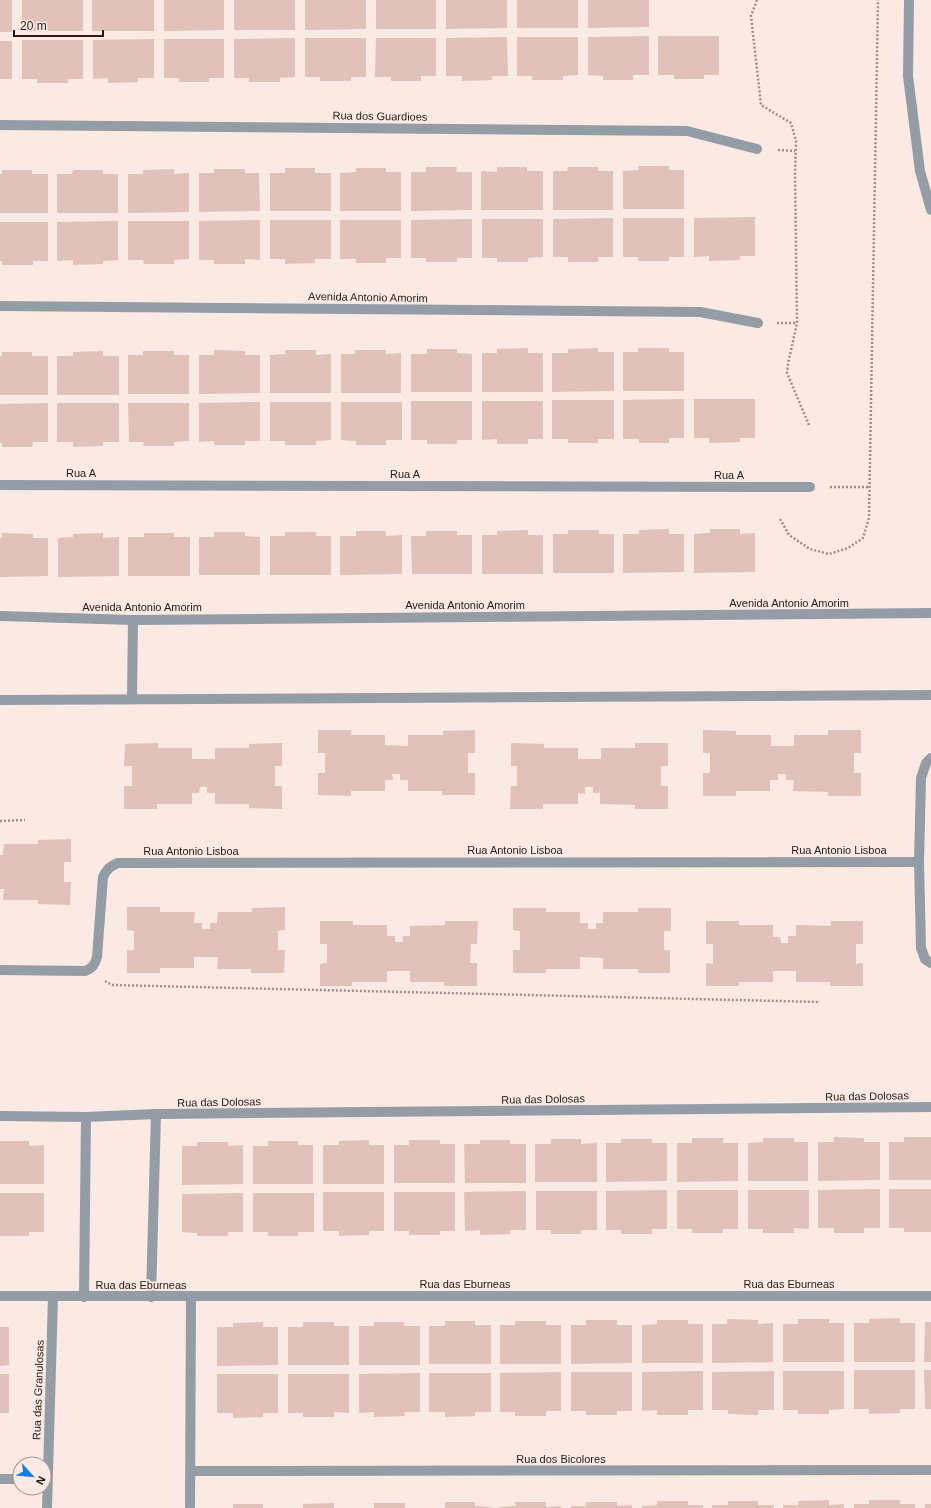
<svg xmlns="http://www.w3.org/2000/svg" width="931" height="1508" font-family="Arial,sans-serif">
  <rect width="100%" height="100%" fill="#fbe9e4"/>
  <g fill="#e0c2ba">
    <rect x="0" y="0" width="12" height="32"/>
    <rect x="22" y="0" width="61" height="31"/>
    <rect x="92" y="0" width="62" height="31"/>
    <path d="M164,0H224V30L164,31Z"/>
    <rect x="234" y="0" width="61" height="30"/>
    <path d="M305,0H366V29L305,30Z"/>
    <rect x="376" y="0" width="60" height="29"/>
    <path d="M446,0H507V28L446,29Z"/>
    <rect x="517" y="0" width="61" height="28"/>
    <path d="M588,0H649V27L588,28Z"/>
    <path d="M649,36V75H633V80H603V76L588,75V37Z"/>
    <path d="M658,36H719V75H704V79H674V75H658Z"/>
    <path d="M507,37L508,76H492V80L462,81V76H446V38Z"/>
    <path d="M517,37H578V75L563,76V80H532V76H517Z"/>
    <path d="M295,38V77L280,78V82H249V78H234V39Z"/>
    <path d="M305,38H366V77H351V81H320V77H305Z"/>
    <path d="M376,38H436V76H421V81H391V77H375Z"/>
    <path d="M154,39V78H138V82L108,83V78L93,79V40Z"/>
    <path d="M164,39H224V78H209V82H179V78H164Z"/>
    <path d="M22,40H83V79H68V83H37V79H22Z"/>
    <rect x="0" y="41" width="12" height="38"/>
    <path d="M638,166H669V170H684V209H623V171L638,170Z"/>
    <path d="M426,167H457L456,172H472V210L411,211V172H426Z"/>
    <path d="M497,167H527V171H543V210H481V171L497,172Z"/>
    <path d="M568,167H598V171H613V210H553V171H567Z"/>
    <path d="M285,168H315V173H331V211H270V173H285Z"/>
    <path d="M356,168H386V172H401V211H340V173L356,172Z"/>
    <path d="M174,169V174L189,173V212L128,213V174H143V170Z"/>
    <path d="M214,169H245V173H259L260,211L199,212V173H214Z"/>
    <path d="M2,170H32V174H48V213H0V174H2Z"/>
    <path d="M73,170H103V174H118V213H57V174H72Z"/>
    <path d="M755,217V256H740V260L709,261V256L694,257V218Z"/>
    <path d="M613,218V257H598V262H568V257H553V219Z"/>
    <path d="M623,218H684V257H669V261H638V257H623Z"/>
    <path d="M472,219V258H457V262H426V258H411V220Z"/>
    <path d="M482,219H543V257L528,258V262H497V258H482Z"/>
    <path d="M260,220V260L245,259V264H214V260H199V221Z"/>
    <path d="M270,220H331V259H315V263L285,264V259H270Z"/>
    <path d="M340,220H401V258H386V263H356V259H340Z"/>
    <path d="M118,221V260L103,261V264L73,265V260L57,261V222Z"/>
    <path d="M128,221H189V259L174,260V264H144L143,260H128Z"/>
    <path d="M0,222H48V261H33V265H2V261H0Z"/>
    <path d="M528,348V353H543V392H482V353H497V349Z"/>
    <path d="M598,348V352H614V391L552,392V353H568V349Z"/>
    <path d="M638,348H669V352H684V391H623V352H638Z"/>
    <path d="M427,349H457V353L472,354V392H411V354H427Z"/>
    <path d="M214,350L245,351V355H260V393L199,394V355H214Z"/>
    <path d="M285,350H316V355L331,354V393H270V355L285,354Z"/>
    <path d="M355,350H386V354L401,353V393H341V354H355Z"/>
    <path d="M103,351V356H119V395H57V356H73V352Z"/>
    <path d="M143,351H174V355H189V394H128V355H143Z"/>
    <path d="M2,352H32V356H48V395H0V356H2Z"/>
    <path d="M684,399V438H669V443H639V439H623V400Z"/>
    <path d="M694,399H755V438H740V442L709,443V438H694Z"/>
    <path d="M552,400H614V439H598V443H568V439H552Z"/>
    <path d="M411,401H472V440H457V444H427V440H411Z"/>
    <path d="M482,401H543V439H528V444H497V439L482,440Z"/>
    <path d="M260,402V441H245V445H214V441L199,442V403Z"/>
    <path d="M270,402H331V440L316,441V445H285V441H270Z"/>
    <path d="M341,402H402V440H386V445H356V441L341,440Z"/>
    <path d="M48,403V442H33L32,447H2V443H0V404Z"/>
    <path d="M57,403H119V442H103V446L73,447V442H57Z"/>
    <path d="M128,403H189V441L174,442V446H143L144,442H129Z"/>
    <path d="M669,529V534H684V572L623,573V534H639V530Z"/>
    <path d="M710,529H740V534L755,533V572L694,573V534L710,533Z"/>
    <path d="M528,530V535H543V574H482V535H497V531Z"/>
    <path d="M568,530H599V534H614V573H553V534H568Z"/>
    <path d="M356,531H386V536L402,535V574L340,575V536H356Z"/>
    <path d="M426,531H457V535H472V574H412L411,536H426Z"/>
    <path d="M214,532H245V536L260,537V575H199V537H214Z"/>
    <path d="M285,532H316V536H331V575H270V536H285Z"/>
    <path d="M2,533L33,534V538H48V576L0,577V538H2Z"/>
    <path d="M103,533V538L119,537V576L58,577V538L73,537V534Z"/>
    <path d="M144,533H174V537H190V576H128V537H144Z"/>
    <path d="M318,730H351V735H385V745L408,746V735H443V731L475,730V753H468V773H475V795H442V791H408V780H400V774H392L393,780H385V791H351V796L318,795V773H325V753H318Z"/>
    <path d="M703,730L736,731V735H771V746H794V735H828V730H861V753H854V773H861V796H828V792L793,791L794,780H786V774H778V780H770V791H736V796H703V773H710V753H703Z"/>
    <path d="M158,743V748H192V759H215V748H249V744L282,743V766H275V786H282V809L249,808V804H215V793H207V787H200L199,793H192V804H157V809H124V786H132V766H124L125,744Z"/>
    <path d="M511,743L544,744V748H578V759H601V748H635V743H668V766H661V786H668V809H635V805L600,804V793H593V787H585V794L578,793V804H543V809H510L511,786H517V766H511Z"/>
    <path d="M71,839V862H64V882H71L70,905L38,904V900H3L4,889H0V855H3L4,844H38V840Z"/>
    <path d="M127,907H160V912H195L194,923H202V929H210V923H217L218,912H252V908L285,907V930L278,931V950H285L284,973H251V969H217L218,957H194V968H160V973H127V950H134V931L127,930Z"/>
    <path d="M513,908H546V912H580V923H588V929H596V923H603V912H638V908H671V931H664V950H670V973H638V969H603V958L580,957V969H546V973H513V950H520V931L513,930Z"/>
    <path d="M320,921H353V925H387V936H395V942H403V936H410V926L445,925V921H478L477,944H471L470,963H477V986H444V982H410V971H387V982H352V986H320V964L327,963V944H320Z"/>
    <path d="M706,921H739V925H773V937H780L781,943H788V936H796V925L831,926V921H863V944H856V964L863,963V986H830V982H796V971H773V982H739V986H706V963L713,964V944H706Z"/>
    <path d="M834,1137L864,1138V1142H880V1180L818,1181V1142H834Z"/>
    <path d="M904,1137H931V1180H889V1142H904Z"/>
    <path d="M692,1138H723V1143H738V1181L677,1182V1143H692Z"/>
    <path d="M763,1138H794V1142H808V1181H748V1143L763,1142Z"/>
    <path d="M551,1139H581V1144L597,1143V1182H535V1144H551Z"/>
    <path d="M621,1139H652V1143H667V1181L606,1182V1143H621Z"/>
    <path d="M369,1140V1145H384V1184H323V1145H339V1141Z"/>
    <path d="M409,1140H440V1144H455V1183H394V1145H409Z"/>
    <path d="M480,1140H510V1144H526V1183H465L464,1144H480Z"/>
    <path d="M0,1141H29V1146L44,1145V1184H0Z"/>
    <path d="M268,1141H298V1145H313V1184H253V1146H268Z"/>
    <path d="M197,1142H228V1146L243,1145V1184L182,1185V1146H197Z"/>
    <path d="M880,1189V1228H864V1233H834V1228H818V1190Z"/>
    <path d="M889,1189H931V1232H904V1228H889Z"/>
    <path d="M667,1190V1229H652V1234H621V1230H606V1191Z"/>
    <path d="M677,1190H738V1229H723V1233H692V1229H677Z"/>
    <path d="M748,1190H809V1229L794,1228V1233H763V1229H748Z"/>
    <path d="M526,1191V1230H510V1234L480,1235V1230L465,1231L464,1192Z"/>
    <path d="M536,1191H597V1230H581V1234H551V1230H536Z"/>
    <path d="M323,1192H384V1231H369V1235L339,1236V1231H323Z"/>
    <path d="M394,1192H455V1231H440V1235H409V1231H394Z"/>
    <path d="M0,1193H44V1232H29V1236H0Z"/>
    <path d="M243,1193V1232H228V1236H197V1233L182,1232V1194Z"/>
    <path d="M253,1193H314V1232H298V1236H268V1232H253Z"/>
    <path d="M900,1318V1323H915V1362H854V1323H869V1319Z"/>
    <path d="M727,1319L758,1320V1324L773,1323V1362L712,1363V1324H727Z"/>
    <path d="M798,1319H829V1323H844V1362H783V1324H798Z"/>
    <path d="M586,1320H617V1325H632V1363L571,1364V1325H586Z"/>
    <path d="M657,1320H688V1324H703V1363H642V1325L657,1324Z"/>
    <path d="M445,1321H475V1325H491V1364H429V1326H445Z"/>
    <path d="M515,1321H546V1325H561V1364H500V1325H515Z"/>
    <path d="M263,1322V1327H278V1365L217,1366V1327H233V1323Z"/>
    <path d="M303,1322H334V1326H349V1365H288V1327H303Z"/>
    <path d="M374,1322H404V1326H420V1365H359V1326H374Z"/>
    <path d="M925,1322H931V1362H924Z"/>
    <path d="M0,1327H9V1365L0,1366Z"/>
    <path d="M854,1370H915V1409H900V1413L869,1414V1409H854Z"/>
    <path d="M924,1370H931V1409H925Z"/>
    <path d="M703,1371V1410H688V1415H657V1410L642,1411V1372Z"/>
    <path d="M774,1371V1410H758V1415L728,1414V1410H712V1372Z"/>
    <path d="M783,1371H844V1409L829,1410V1414H798V1410H783Z"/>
    <path d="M561,1372V1411H546V1416H515V1412H500V1373Z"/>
    <path d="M571,1372H632V1411H617V1415H586V1411H571Z"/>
    <path d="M420,1373V1412H404L405,1416L374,1417V1412L359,1413V1374Z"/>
    <path d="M429,1373H491V1412H475V1416L445,1417V1412H429Z"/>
    <rect x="0" y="1374" width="9" height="39"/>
    <path d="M217,1374H278V1413H263V1417L233,1418V1413H217Z"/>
    <path d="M288,1374H349V1413L334,1412V1417H303V1413H288Z"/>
    <path d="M829,1500V1505L844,1504V1508H783V1505H799L798,1501Z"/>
    <path d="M869,1500H900V1504H915V1508H854V1504H869Z"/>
    <path d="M657,1501H688V1505H703V1508H642V1506L657,1505Z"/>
    <path d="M728,1501H758V1505H774V1508H712V1505H728Z"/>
    <path d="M445,1502H475V1506L491,1507V1508H445Z"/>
    <path d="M515,1502H546V1507L561,1506V1508H499V1507L516,1506Z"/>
    <path d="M586,1502H617V1506L632,1505V1508H571V1506H586Z"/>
    <path d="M334,1503V1508H303V1504Z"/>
    <rect x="374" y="1503" width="31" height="5"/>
    <rect x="233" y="1504" width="30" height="4"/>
    <rect x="925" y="1504" width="6" height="4"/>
  </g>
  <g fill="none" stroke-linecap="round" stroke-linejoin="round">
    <g stroke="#9c8d89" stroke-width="2.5" stroke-dasharray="2 2" stroke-linecap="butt">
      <path d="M757,0L751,16L761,105L791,123L796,141L795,173L797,323L788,364L787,373L809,425"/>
      <path d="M778,150L795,151"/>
      <path d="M777,323H797"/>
      <path d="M830,487H870"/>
      <path d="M780,519L789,535L810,549L829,554L848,548L863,538L869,518L878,0"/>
      <path d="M0,821L25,820"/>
      <path d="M105,981L112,985L820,1002"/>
    </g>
    <g stroke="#949ca5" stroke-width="10">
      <path d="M909,0L908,76L920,171L931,210"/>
      <path d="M0,125L687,131L757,149"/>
      <path d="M0,306L700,312L758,323"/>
      <path d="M0,485L810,487"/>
      <path d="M0,616L133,620L931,613"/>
      <path d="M132,698L133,620"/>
      <path d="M0,700L931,695"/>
      <path d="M931,758L926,763L921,778L919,862L921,948L925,959L931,963"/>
      <path d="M0,970L85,971C93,968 95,964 97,957L103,877C107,869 110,866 118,863L919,862"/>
      <path d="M0,1116L86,1117L156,1114L931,1107"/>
      <path d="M0,1296H931"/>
      <path d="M84,1297L86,1117"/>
      <path d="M151,1297L156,1114"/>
      <path d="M191,1471L931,1470"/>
      <path d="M0,1479H20"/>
      <path d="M47,1508L53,1296"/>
      <path d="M190,1508L191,1297"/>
    </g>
  </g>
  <g text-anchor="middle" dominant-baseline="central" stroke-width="3.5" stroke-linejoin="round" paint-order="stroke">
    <g font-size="11" fill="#261b18" stroke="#fbe9e4">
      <text transform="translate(380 116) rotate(1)">Rua dos Guardioes</text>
      <text transform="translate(368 297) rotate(1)">Avenida Antonio Amorim</text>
      <text x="81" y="473">Rua A</text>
      <text x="405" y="474">Rua A</text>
      <text x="729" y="475">Rua A</text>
      <text x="789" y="603">Avenida Antonio Amorim</text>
      <text x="465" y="605">Avenida Antonio Amorim</text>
      <text x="142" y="607">Avenida Antonio Amorim</text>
      <text x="515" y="850">Rua Antonio Lisboa</text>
      <text x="839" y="850">Rua Antonio Lisboa</text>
      <text x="191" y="851">Rua Antonio Lisboa</text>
      <text transform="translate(867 1096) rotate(-1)">Rua das Dolosas</text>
      <text transform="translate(543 1099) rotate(-1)">Rua das Dolosas</text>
      <text transform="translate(219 1102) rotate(-1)">Rua das Dolosas</text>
      <text x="465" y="1284">Rua das Eburneas</text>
      <text x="789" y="1284">Rua das Eburneas</text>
      <text x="141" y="1285">Rua das Eburneas</text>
      <text transform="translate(38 1390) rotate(-88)">Rua das Granulosas</text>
      <text x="561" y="1459">Rua dos Bicolores</text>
    </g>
  </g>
  <g transform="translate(32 1476) rotate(117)"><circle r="19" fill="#fbe9e4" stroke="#a69792"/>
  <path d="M0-3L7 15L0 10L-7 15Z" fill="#0f7de5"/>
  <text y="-6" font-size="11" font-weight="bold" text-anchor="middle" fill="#261b18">N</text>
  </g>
  <path d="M14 30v6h89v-6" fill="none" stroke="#261b18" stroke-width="2"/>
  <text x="20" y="30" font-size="12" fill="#261b18" stroke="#fbe9e4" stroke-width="3" paint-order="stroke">20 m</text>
</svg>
